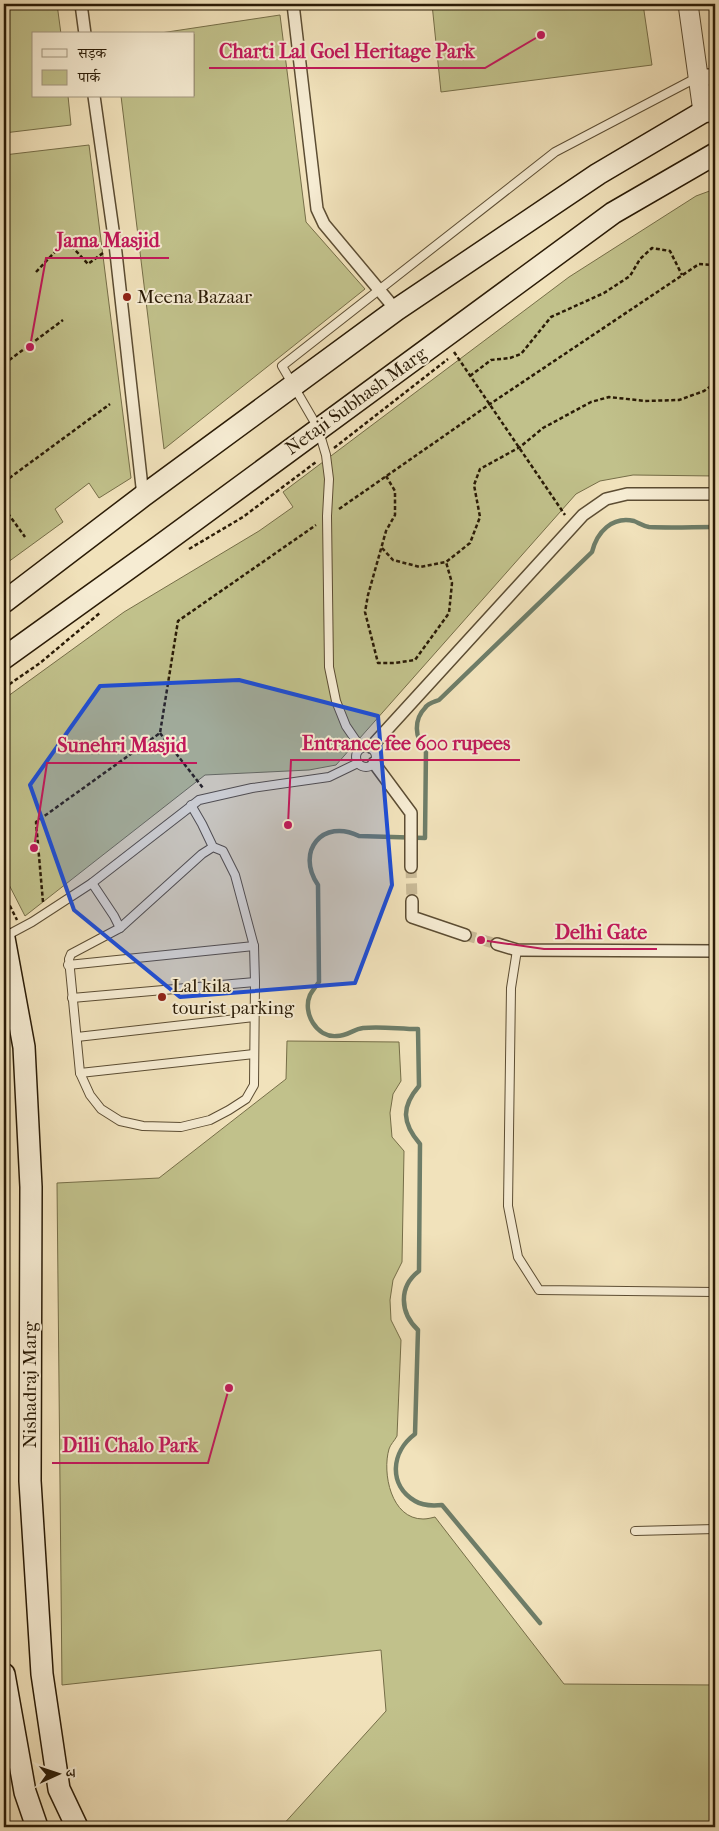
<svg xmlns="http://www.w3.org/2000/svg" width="719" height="1831" font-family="'IM FELL French Canon','Noto Serif Devanagari',serif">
  <rect width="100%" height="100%" fill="#f1e2bb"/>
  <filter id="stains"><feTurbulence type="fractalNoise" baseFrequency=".004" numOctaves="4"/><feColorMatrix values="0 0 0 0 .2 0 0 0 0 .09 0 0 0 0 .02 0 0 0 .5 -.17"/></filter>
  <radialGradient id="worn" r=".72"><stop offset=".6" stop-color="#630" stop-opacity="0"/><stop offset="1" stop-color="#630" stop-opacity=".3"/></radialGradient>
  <g fill="#c1c18b" stroke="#766e48">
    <path d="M4,4H57L61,34H34V96H68L71,125L4,133Z"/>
    <path d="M432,4H643L652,65L441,92Z"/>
    <path d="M280,15L306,222L365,289L164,449L121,96H194V34H154Z"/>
    <path d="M89,145L131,478L99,498L89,483L55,509L63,522L4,565V155Z"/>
    <path d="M715,189V476L633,475L600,481L576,494L336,765L309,770L205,775L25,916L4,875V699L124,612L259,531L293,507L283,492L569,277L696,196Z"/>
    <path d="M287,1041L399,1042L401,1081L393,1094L390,1113L392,1137L404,1151L402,1262L393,1280L390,1300L391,1320L401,1340L397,1436C395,1440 390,1445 389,1449C382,1473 391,1519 423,1519C427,1519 431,1518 435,1517L564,1684L715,1685V1827H281L386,1711L381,1650L62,1685L57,1183L159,1178L286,1079Z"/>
  </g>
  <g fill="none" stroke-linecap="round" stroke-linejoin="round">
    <path stroke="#6e7d68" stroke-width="4.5" d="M540,1623L442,1505C432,1506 423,1506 415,1501C388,1485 391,1452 415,1434L418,1330C400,1313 398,1287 419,1271L420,1144C402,1123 401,1107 419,1086L418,1029C400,1029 380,1026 363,1028C354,1029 347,1036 337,1036C317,1038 302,1013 310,995C312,991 316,986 319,982L318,885C295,851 323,818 359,836L425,838L426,748C414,739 414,719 425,708C428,703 434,702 439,700L592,552C597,532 612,516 634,521C639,523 643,526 649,527C671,528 693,527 715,527"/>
    <g stroke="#c9ba97" stroke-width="11" stroke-dasharray="11 5.5" stroke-linecap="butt">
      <path d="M411,867L412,901"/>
      <path d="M465,935L497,944"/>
    </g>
    <g stroke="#5c4d33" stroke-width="10">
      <g id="service">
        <circle cx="366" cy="757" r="10"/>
        <path d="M361,748L346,726L336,701L329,667L327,516L329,479L326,455L318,428L282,366L555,152L698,77"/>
        <path d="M191,805L202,824L213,847L223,851L235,875L254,946L255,982L254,1085L246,1099L229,1110L210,1120L181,1127L143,1126L120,1121L101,1109L90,1095L80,1073L69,959L71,954L120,928L202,854L213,847"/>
        <path d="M92,883L114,916L120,928"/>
        <path d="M4,937L32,922L92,883L199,800L252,788L329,777L358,763"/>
        <path d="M517,950L511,988L508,1206L518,1257L539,1290L715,1292"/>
        <path d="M68,965L254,946"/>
        <path d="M72,998L255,982"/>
        <path d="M77,1037L254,1017"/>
        <path d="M80,1073L254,1054"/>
        <path d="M635,1531L715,1529"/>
      </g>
    </g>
    <g stroke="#5c4d33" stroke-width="14">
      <g id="pedestrian">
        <path d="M81,4L85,34"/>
        <path d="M293,4L317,209L324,224L396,310"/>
        <path d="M94,96L115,244L143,496"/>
        <path d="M371,747L583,515L606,499L627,494H715"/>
        <path d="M374,763L411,813V867"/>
        <path d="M412,901V917L465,935"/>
        <path d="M497,944L517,950L715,951"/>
      </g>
    </g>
    <g stroke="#5c4d33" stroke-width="18">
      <path id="minor" d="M698,77H715"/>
    </g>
    <g stroke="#5c4d33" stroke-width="21">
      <path id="tertiary" d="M688,4L703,112"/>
    </g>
    <g stroke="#2a1b06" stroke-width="24">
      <g id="secondary">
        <path d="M4,602L143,496L396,310L598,174L703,112L715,110"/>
        <path d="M4,658L157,548L613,213L715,154"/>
        <path d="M4,938L24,1047L31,1187L30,1481L42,1674L59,1789L77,1827"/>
        <path d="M4,1674L25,1792L37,1827"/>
      </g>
    </g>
    <g stroke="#2a1b06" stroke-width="2.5" stroke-dasharray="4 2.5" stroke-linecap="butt">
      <path d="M36,272L66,240L88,264L103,253"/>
      <path d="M454,352L565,515"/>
      <path d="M4,364L63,320"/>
      <path d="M470,376L491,360L510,358L521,354L551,317L604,293L630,276L640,259L652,248L670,251L682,275"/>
      <path d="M334,448L448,359"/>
      <path d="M386,476L395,491V515L386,531L368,595L365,612L378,663H395L415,660L449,613L452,583L446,562"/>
      <path d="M4,482L110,404"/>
      <path d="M4,508L25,537"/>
      <path d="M339,509L490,404L699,264L715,265"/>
      <path d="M382,548L393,560L420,567L446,562L470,543L480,517L474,485L480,469L520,447L543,428L591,402L609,397L645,401L679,400L704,391L715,383"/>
      <path d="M189,549L243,517L316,462"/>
      <path d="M4,688L40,663L101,612"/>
      <path d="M160,733L203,788"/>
      <path d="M4,894L17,920"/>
      <path d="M43,902L36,822L160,733L178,621L316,525"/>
    </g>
    <use href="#service" stroke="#f6ecd3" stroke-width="8"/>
    <use href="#pedestrian" stroke="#f6ecd3" stroke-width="11"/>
    <use href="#minor" stroke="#f6ecd3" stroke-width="15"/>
    <use href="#tertiary" stroke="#f6ecd3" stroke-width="19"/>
    <use href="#secondary" stroke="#f6ecd3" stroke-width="21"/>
  </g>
  <path fill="#1d4ed8" fill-opacity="0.2" stroke="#1d4ed8" stroke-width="4" stroke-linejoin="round" d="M239,680L378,716L392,885L355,983L180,997L74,910L30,785L100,686Z"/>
  <g fill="#8f2418" stroke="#f6ecd3" stroke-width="2">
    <circle cx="127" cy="297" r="5"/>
    <circle cx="162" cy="997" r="5"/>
  </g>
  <g text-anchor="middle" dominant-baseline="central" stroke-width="4" stroke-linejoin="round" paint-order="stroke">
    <g font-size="19" fill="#2a1b06" stroke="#f6ecd3" text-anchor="start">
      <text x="137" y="297">Meena Bazaar</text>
      <text x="172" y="986">Lal kila<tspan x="172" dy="22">tourist parking</tspan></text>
    </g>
    <g font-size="19" fill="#2a1b06" stroke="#f6ecd3">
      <text transform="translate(356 401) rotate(-36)">Netaji Subhash Marg</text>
      <text transform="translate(30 1385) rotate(-90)">Nishadraj Marg</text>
    </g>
  </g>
  <path fill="none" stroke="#c2185b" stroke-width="2" d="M541 35L485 68H209M30 347L46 258H169M288 825L291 760H520M34 848L47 763H197M481 940L544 949H657M229 1388L208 1463H52"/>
  <g fill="#c2185b" stroke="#f6ecd3" stroke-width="2">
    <circle cx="541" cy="35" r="5"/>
    <circle cx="30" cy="347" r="5"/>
    <circle cx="288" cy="825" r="5"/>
    <circle cx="34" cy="848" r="5"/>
    <circle cx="481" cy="940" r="5"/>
    <circle cx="229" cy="1388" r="5"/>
  </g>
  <g font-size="20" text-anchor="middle" font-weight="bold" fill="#c2185b" stroke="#f6ecd3" stroke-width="4" stroke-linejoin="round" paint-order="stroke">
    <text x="347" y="58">Charti Lal Goel Heritage Park</text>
    <text x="108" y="247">Jama Masjid</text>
    <text x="406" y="750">Entrance fee 600 rupees</text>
    <text x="122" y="752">Sunehri Masjid</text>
    <text x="601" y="939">Delhi Gate</text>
    <text x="130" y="1452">Dilli Chalo Park</text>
  </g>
  <rect width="719" height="1831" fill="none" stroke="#f1e2bb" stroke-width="20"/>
  <rect x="5" y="5" width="709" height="1821" fill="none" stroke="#2a1b06" stroke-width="2.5"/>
  <rect x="10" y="10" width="699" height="1811" fill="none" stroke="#2a1b06"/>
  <rect x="32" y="32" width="162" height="65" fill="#f6ecd3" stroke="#a49881"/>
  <rect x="42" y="49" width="25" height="8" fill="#f6ecd3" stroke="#a49881"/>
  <text x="78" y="58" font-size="15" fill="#2a1b06">सड़क</text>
  <rect x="42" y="70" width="25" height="15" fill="#c1c18b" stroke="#a49881"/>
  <text x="78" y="82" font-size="15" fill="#2a1b06">पार्क</text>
  <g transform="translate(58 1774) rotate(87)" stroke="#f6ecd3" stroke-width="4" paint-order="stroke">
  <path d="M0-4L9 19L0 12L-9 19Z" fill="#2a1b06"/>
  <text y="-8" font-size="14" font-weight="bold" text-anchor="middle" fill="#2a1b06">उ</text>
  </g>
  <rect width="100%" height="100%" filter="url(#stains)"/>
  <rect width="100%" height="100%" fill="url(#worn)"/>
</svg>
